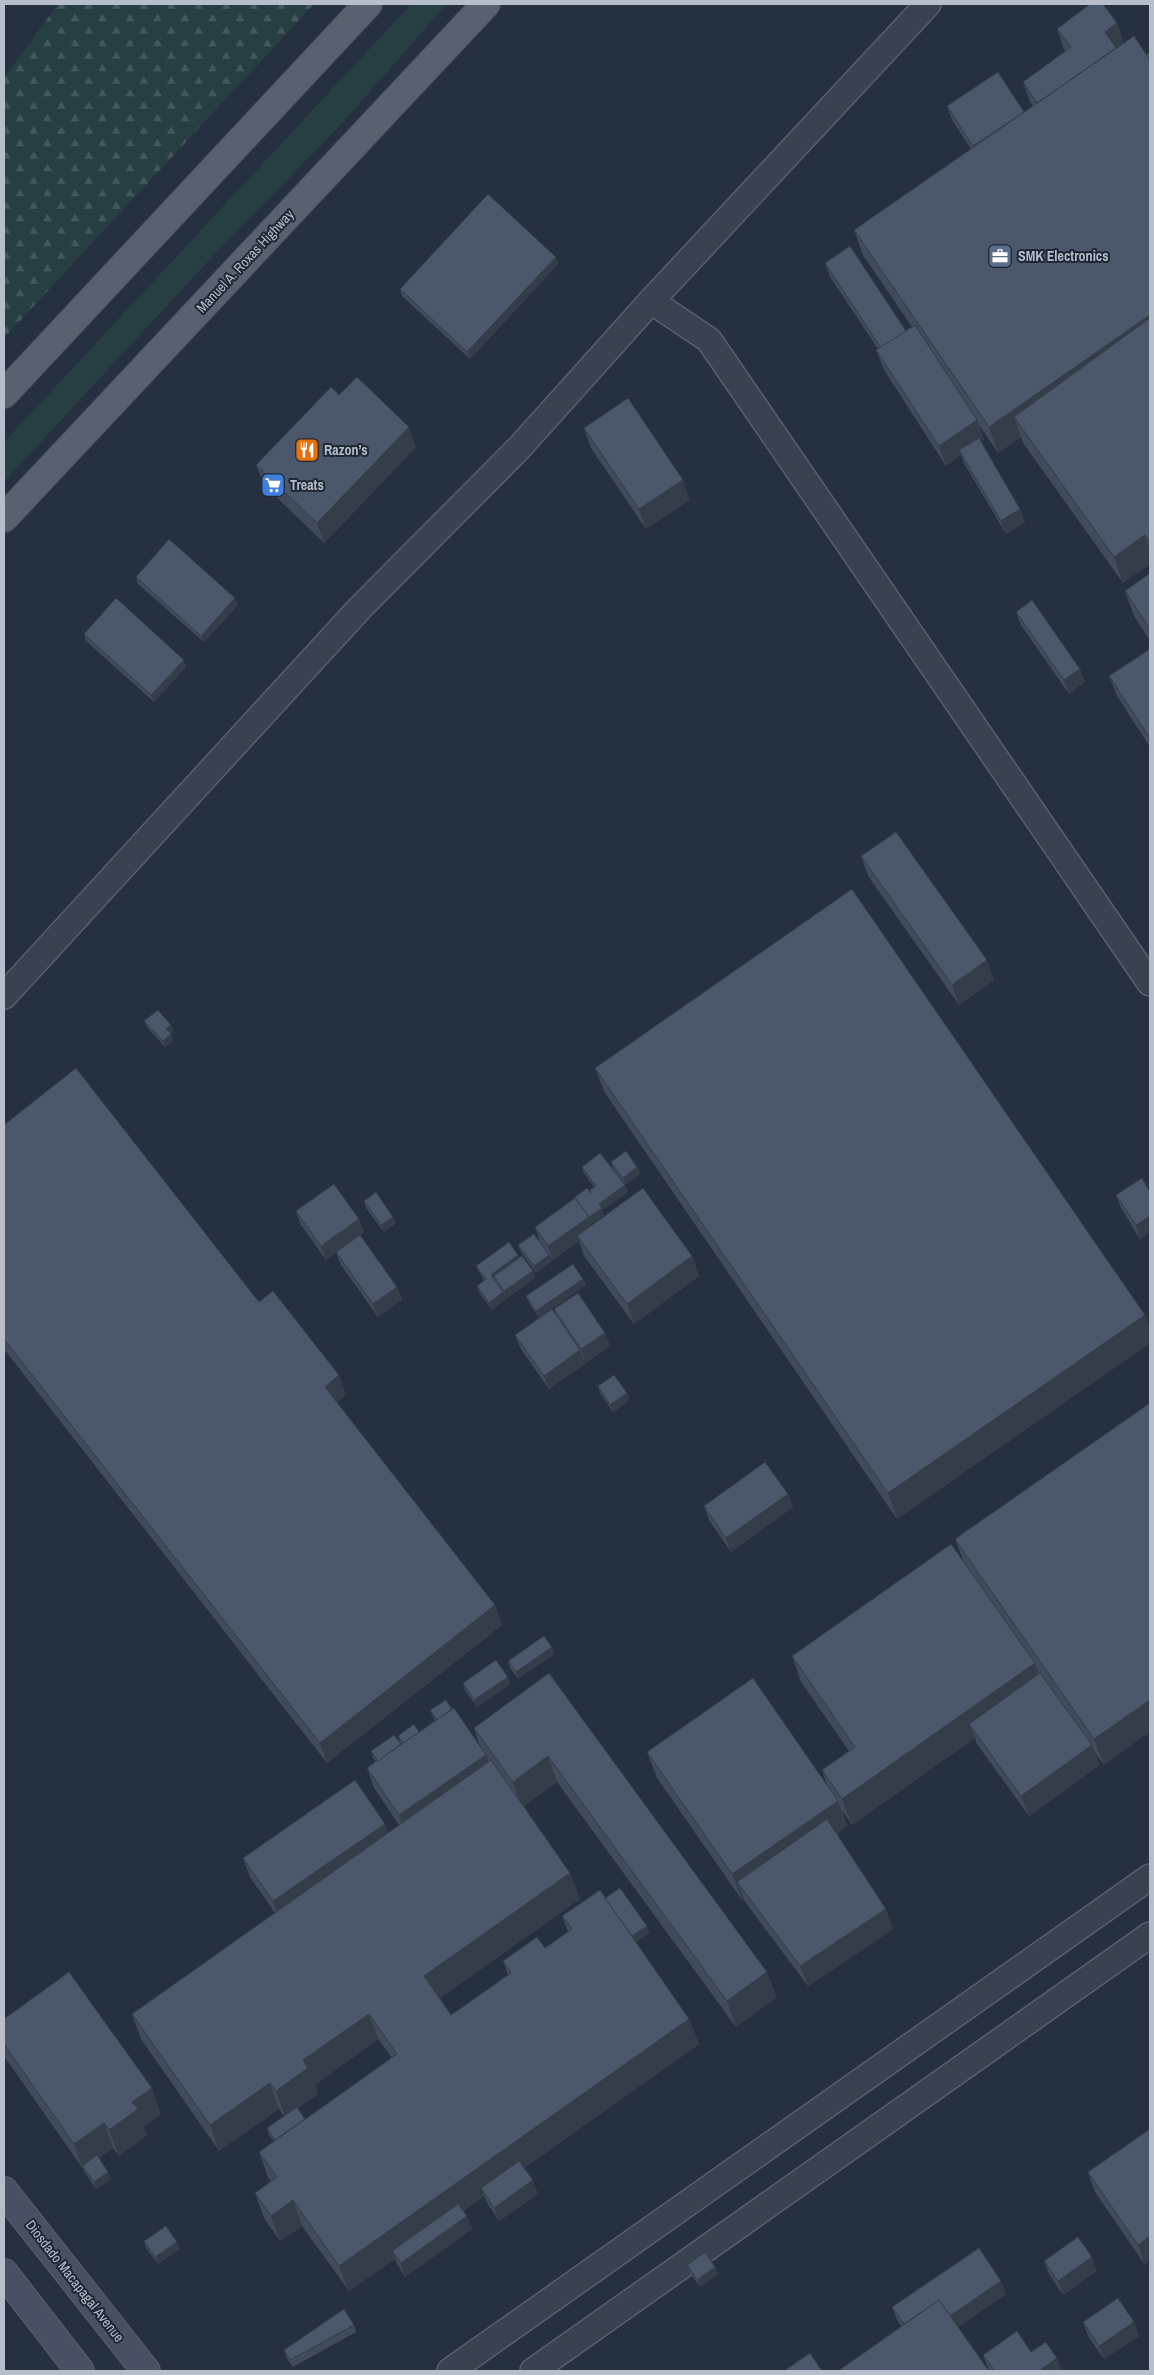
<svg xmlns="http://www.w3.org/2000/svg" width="1154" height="2375" font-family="'Archivo Narrow',sans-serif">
  <defs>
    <pattern id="forest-firs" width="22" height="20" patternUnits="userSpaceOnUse" patternTransform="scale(1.25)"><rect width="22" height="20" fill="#273e42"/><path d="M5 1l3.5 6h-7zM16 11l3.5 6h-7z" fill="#44585c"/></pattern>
  </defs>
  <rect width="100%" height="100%" fill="#253041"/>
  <path fill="#273e42" d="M411,4H447L346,119L200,270L4,482V442Z"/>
  <path fill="url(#forest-firs)" d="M58,4H314L4,338V78Z"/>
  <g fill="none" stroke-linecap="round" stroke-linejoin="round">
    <g stroke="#57606e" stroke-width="28">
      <g id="minor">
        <path d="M651,301L709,340L1150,983"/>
        <path d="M4,996L359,609L519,448L651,301L928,4"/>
        <path d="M450,2371L1150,1877"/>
        <path d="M533,2371L1150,1935"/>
      </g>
    </g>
    <g stroke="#57606e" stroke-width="30">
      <g id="secondary">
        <path d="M4,2191L146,2371"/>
        <path d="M4,2273L80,2371"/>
      </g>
    </g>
    <g stroke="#434b5a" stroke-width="30">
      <g id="primary">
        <path d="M4,394L368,4"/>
        <path d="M4,518L486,4"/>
      </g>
    </g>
    <use href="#minor" stroke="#394250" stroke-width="25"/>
    <use href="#secondary" stroke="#475163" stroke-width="28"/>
    <use href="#primary" stroke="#576170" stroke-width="28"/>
  </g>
  <g fill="#404b5b" fill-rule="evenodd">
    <path d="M1117,23L1124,43L1146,55L1150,52V564L1123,583L1023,443L1021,437L998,453L979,425L984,440L981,442L1025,522L1006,534L964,463L961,455L946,466L884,370L876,350L878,349L830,277L825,263L906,331L912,327L863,255L854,230L971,149L952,120L947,106L1024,112L1033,106L1030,102L1023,82L1066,51L1064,49L1057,29Z"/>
    <path d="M556,257L558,264L470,359L402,296L400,289Z"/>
    <path d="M339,395L416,447L324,543L264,485L256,465Z"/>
    <path d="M584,428L690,500L646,529L591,448Z"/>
    <path d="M1150,573V641L1134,616L1125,591Z"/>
    <path d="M136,577L238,605L204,642L138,584Z"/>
    <path d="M1016,612L1080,669L1085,682L1069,694L1021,625Z"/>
    <path d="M84,634L186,667L154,702L86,641Z"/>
    <path d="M1150,649V747L1117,696L1109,676Z"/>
    <path d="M861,856L994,980L959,1005L868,876Z"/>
    <path d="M144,1021L174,1032L171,1034L173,1041L165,1047L147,1027Z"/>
    <path d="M595,1068L1145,1315L1150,1329V1343L897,1519L605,1093Z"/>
    <path d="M4,1125L259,1302L346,1395L337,1402L495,1605L502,1625L327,1763L4,1349Z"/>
    <path d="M611,1162L637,1167L640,1174L625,1185L613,1169Z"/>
    <path d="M582,1167L625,1185L628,1192L602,1210L604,1215L591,1224L592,1225L692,1256L699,1276L634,1324L584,1256L579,1241L553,1260L550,1255L552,1261L536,1273L521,1252L518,1245L540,1241L535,1227L591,1193L594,1187L584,1173Z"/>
    <path d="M1150,1192V1232L1140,1239L1121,1208L1116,1195Z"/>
    <path d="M364,1201L396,1223L384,1232L366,1208Z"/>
    <path d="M296,1211L359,1219L364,1232L360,1235L397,1287L402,1300L378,1317L341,1265L336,1252L326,1260L301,1225Z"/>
    <path d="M519,1258L533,1271L535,1278L507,1298L504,1293L506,1299L492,1310L479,1292L477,1286L484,1280L479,1272L476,1266Z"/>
    <path d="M583,1279L586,1285L539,1318L529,1303L526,1296Z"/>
    <path d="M554,1309L605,1333L610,1346L586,1363L583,1358L585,1364L549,1389L520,1348L515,1335L556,1315Z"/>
    <path d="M598,1386L627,1393L629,1400L613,1412L600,1393Z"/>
    <path d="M1150,1403L1104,1765L1095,1753L1100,1765L1029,1816L977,1744L975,1738L852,1825L842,1810L847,1826L837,1834L893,1929L808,1986L745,1902L744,1899L742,1900L657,1778L647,1752L827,1785L822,1770L849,1751L801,1682L792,1656L963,1560L955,1539Z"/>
    <path d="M788,1494L793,1507L731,1552L709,1520L704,1506Z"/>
    <path d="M552,1647L554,1654L518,1679L510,1668L508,1661Z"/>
    <path d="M549,1673L777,1997L736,2027L557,1782L524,1806L570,1873L580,1899L440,1998L451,2015L508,1975L503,1961L545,1948L568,1932L562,1916L605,1898L647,1926L649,1933L636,1942L689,2019L699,2044L524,2168L538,2194L499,2221L486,2201L484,2196L463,2211L472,2229L405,2277L397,2264L395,2259L349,2291L302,2226L280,2241L264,2218L255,2193L271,2181L268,2178L259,2152L274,2141L269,2135L267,2128L284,2116L279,2109L219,2151L141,2039L132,2014L275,1913L250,1877L243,1858L388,1833L399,1825L374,1788L367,1768L376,1762L373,1758L371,1751L400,1743L398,1736L419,1732L435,1721L433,1717L430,1710L480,1747L474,1728ZM378,2039L392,2058L305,2119L297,2108L318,2094L315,2085Z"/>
    <path d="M508,1677L510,1684L477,1707L465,1690L463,1683Z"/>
    <path d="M4,2019L161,2114L144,2126L147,2135L119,2156L113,2148L99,2158L108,2172L111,2179L96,2189L85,2173L83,2169L4,2056Z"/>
    <path d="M1150,2129L1145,2265L1095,2192L1088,2172Z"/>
    <path d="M144,2241L180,2249L158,2264L146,2248Z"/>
    <path d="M1044,2261L1097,2271L1063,2295L1049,2274Z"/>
    <path d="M687,2265L715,2267L718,2274L700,2287L689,2272Z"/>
    <path d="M1006,2294L958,2327L901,2326L897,2320L892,2307Z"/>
    <path d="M1083,2322H1134L1139,2336L1104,2359L1088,2336Z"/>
    <path d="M354,2325L356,2332L293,2367L286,2357L284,2350Z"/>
    <path d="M1031,2352L1062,2371H989L983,2355Z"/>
  </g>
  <g fill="#343d4a">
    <path d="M1117,23L1124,43L1112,52L1105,32Z"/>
    <path d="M556,257L558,264L470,359L467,352Z"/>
    <path d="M1150,315V347L1014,417L1021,437L998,453L989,427Z"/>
    <path d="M977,420L984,440L962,455L959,450L961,455L946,466L939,446Z"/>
    <path d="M409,427L416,447L324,543L317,523Z"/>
    <path d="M683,480L690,500L646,529L639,509Z"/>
    <path d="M1020,509L1025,522L1006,534L1001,521Z"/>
    <path d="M1145,535L1150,549V564L1123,583L1114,557Z"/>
    <path d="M235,598L238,605L204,642L201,636Z"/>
    <path d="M184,660L186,667L154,702L151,695Z"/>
    <path d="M1080,669L1085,682L1069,694L1064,680Z"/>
    <path d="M987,960L994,980L959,1005L952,985Z"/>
    <path d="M171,1025L174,1032L171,1034L173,1041L165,1047L163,1041L166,1029Z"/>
    <path d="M637,1167L640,1174L625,1185L623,1178Z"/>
    <path d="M625,1185L628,1192L602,1210L604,1215L591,1224L594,1231L577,1236L579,1241L553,1260L548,1246L599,1204Z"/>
    <path d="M1150,1216V1232L1140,1239L1136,1225Z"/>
    <path d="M393,1217L396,1223L384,1232L381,1225Z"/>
    <path d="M359,1219L364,1232L326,1260L321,1246Z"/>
    <path d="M518,1255L520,1262L494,1276L495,1280L493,1282L491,1275Z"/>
    <path d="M549,1255L552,1261L536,1273L534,1266Z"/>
    <path d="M692,1256L699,1276L634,1324L627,1304Z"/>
    <path d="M533,1271L535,1278L507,1298L504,1291Z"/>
    <path d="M583,1279L586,1285L539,1318L536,1311Z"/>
    <path d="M397,1287L402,1300L378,1317L373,1304Z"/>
    <path d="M503,1292L506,1299L492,1310L489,1303Z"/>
    <path d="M1145,1315L1150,1329V1343L897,1519L888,1493Z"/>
    <path d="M605,1333L610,1346L586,1363L581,1349Z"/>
    <path d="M580,1350L585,1364L549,1389L544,1376Z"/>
    <path d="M339,1375L346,1395L332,1406L325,1387Z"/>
    <path d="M627,1393L629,1400L613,1412L610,1405Z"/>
    <path d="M788,1494L793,1507L731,1552L726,1538Z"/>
    <path d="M495,1605L502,1625L327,1763L320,1743Z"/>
    <path d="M552,1647L554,1654L518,1679L516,1672Z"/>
    <path d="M1035,1663L1044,1689L969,1724L975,1738L852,1825L842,1799Z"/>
    <path d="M508,1677L510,1684L477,1707L474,1700Z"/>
    <path d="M1150,1700V1732L1104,1765L1094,1739Z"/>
    <path d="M1092,1745L1100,1765L1029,1816L1021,1796Z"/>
    <path d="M486,1755L493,1775L406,1835L399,1815Z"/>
    <path d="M548,1756L557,1782L522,1807L513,1782Z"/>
    <path d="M838,1801L847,1826L748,1896L737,1882L744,1899L742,1900L732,1874Z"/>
    <path d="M385,1824L392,1844L280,1921L273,1901Z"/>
    <path d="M570,1873L580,1899L434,2002L424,1976Z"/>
    <path d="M886,1909L893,1929L808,1986L800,1966Z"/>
    <path d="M647,1926L649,1933L634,1944L631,1937Z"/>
    <path d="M767,1972L777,1997L736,2027L727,2001Z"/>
    <path d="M369,2014L378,2039L315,2085L318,2094L285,2117L276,2091L303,2060Z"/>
    <path d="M689,2019L699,2044L485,2195L481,2188L484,2196L397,2257L392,2251L395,2259L349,2291L339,2266Z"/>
    <path d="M270,2083L279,2109L219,2151L210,2125Z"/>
    <path d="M152,2088L161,2114L144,2126L147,2135L119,2156L109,2130L132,2102Z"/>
    <path d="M104,2123L113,2148L84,2169L82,2166L83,2169L74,2144Z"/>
    <path d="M108,2172L111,2179L96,2189L94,2182Z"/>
    <path d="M533,2180L538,2194L499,2221L494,2208Z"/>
    <path d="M293,2200L302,2226L280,2241L271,2216Z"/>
    <path d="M467,2216L472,2229L405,2277L401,2263Z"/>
    <path d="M1150,2236V2261L1145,2265L1138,2245Z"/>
    <path d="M177,2242L180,2249L158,2264L155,2257Z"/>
    <path d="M1092,2257L1097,2271L1063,2295L1058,2281Z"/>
    <path d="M715,2267L718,2274L700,2287L697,2280Z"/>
    <path d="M1001,2281L1006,2294L955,2329L950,2316Z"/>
    <path d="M1134,2322L1139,2336L1104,2359L1099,2346Z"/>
    <path d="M1057,2358L1062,2371H1039Z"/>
  </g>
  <g fill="#4b576a" stroke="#343d4a">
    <path d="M1090,4H1103L1117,23L1105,32L1116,48L1037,103L1023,82L1071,47L1057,29Z"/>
    <path d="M1134,36L1150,60V315L989,427L854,230Z"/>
    <path d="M1150,52V60L1146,55Z"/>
    <path d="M998,72L1024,112L973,146L947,106Z"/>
    <path d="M488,194L556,257L467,352L400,289Z"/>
    <path d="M850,246L906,331L881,348L825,263Z"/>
    <path d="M1150,318V542L1145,535L1114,557L1014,417Z"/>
    <path d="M915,325L977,420L939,446L876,350Z"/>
    <path d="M357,377L409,427L317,523L256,465L331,387L339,395Z"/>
    <path d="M628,398L683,480L639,509L584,428Z"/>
    <path d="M979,438L1020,509L1001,521L959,450Z"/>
    <path d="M169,539L235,598L201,636L136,577Z"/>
    <path d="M1150,573V629L1125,591Z"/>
    <path d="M116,598L184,660L151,695L84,634Z"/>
    <path d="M1032,600L1080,669L1064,680L1016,612Z"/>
    <path d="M1150,649V738L1109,676Z"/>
    <path d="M896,832L987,960L952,985L861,856Z"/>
    <path d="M852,889L1145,1315L888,1493L595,1068Z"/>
    <path d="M158,1010L171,1025L166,1029L171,1034L163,1041L144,1021Z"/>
    <path d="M76,1068L259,1302L273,1291L339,1375L325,1387L495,1605L320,1743L4,1339V1125Z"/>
    <path d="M626,1151L637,1167L623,1178L611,1162Z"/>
    <path d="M600,1153L625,1185L599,1204L602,1208L588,1218L589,1217L575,1198H574L587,1188L591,1193L590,1190L596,1186L582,1167Z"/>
    <path d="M1142,1178L1150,1192V1216L1136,1225L1116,1195Z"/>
    <path d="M334,1184L359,1219L321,1246L296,1211Z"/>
    <path d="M643,1188L692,1256L627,1304L577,1236Z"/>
    <path d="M376,1192L393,1217L381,1225L364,1201Z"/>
    <path d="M575,1198L589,1217L548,1246L535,1227Z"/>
    <path d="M534,1234L549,1255L534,1266L518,1245Z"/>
    <path d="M360,1235L397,1287L373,1304L336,1252Z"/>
    <path d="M509,1242L518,1255L491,1275L503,1292L489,1303L477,1286L486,1279L476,1266Z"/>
    <path d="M522,1256L533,1271L504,1291L494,1276Z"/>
    <path d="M573,1264L583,1279L536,1311L526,1296Z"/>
    <path d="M578,1293L605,1333L581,1349L554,1309Z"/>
    <path d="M552,1309L580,1350L544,1376L515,1335Z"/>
    <path d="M614,1375L627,1393L610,1405L598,1386Z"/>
    <path d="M1150,1403V1700L1094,1739L955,1539Z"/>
    <path d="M765,1462L788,1494L726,1538L704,1506Z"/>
    <path d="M951,1544L1035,1663L842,1799L822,1770L855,1747L792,1656Z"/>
    <path d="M544,1636L552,1647L516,1672L508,1661Z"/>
    <path d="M496,1660L508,1677L474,1700L463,1683Z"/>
    <path d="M549,1673L767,1972L727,2001L548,1756L513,1782L474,1728Z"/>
    <path d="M1040,1673L1092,1745L1021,1796L969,1724Z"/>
    <path d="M753,1678L838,1801L732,1874L647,1752Z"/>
    <path d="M446,1700L452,1709L437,1720L430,1710Z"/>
    <path d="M454,1708L486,1755L399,1815L367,1768Z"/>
    <path d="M414,1724L419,1732L403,1743L398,1736Z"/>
    <path d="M394,1735L401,1744L378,1761L371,1751Z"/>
    <path d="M491,1760L570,1873L424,1976L451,2015L511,1973L503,1961L537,1937L545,1948L572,1929L562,1916L600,1890L689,2019L339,2266L293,2200L271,2216L255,2193L277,2177L259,2152L397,2054L369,2014L303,2060L308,2068L276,2091L270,2083L210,2125L132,2014Z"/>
    <path d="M355,1780L385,1824L273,1901L243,1858Z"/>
    <path d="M827,1819L886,1909L800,1966L737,1882Z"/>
    <path d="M620,1888L647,1926L632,1936L605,1898Z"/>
    <path d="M69,1972L152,2088L132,2102L138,2109L109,2130L104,2123L74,2144L4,2044V2019Z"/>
    <path d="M297,2107L305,2119L275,2140L267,2128Z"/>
    <path d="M1150,2129V2236L1138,2245L1088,2172Z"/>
    <path d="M97,2155L108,2172L94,2182L82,2166Z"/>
    <path d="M519,2161L533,2180L494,2208L481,2188Z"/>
    <path d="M458,2204L467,2216L401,2263L392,2251Z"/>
    <path d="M166,2226L177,2242L155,2257L144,2241Z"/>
    <path d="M1078,2237L1092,2257L1058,2281L1044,2261Z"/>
    <path d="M979,2248L1001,2281L950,2316L939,2300L904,2324L892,2307Z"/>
    <path d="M705,2252L715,2267L697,2280L687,2265Z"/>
    <path d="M1118,2298L1134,2322L1099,2346L1083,2322Z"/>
    <path d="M939,2300L989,2371H838Z"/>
    <path d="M344,2309L354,2325L290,2360L284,2350Z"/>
    <path d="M1017,2331L1031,2352L1046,2342L1057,2358L1039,2371H995L983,2355Z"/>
    <path d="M810,2353L822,2371H784Z"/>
  </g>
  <defs>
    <g id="office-square" transform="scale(1.25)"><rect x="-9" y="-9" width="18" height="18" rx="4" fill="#5c6f8a" stroke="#1e2736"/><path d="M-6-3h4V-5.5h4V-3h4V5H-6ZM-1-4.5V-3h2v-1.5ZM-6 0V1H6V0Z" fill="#fff"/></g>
    <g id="restaurant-square" transform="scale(1.25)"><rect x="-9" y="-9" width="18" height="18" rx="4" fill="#e8710a" stroke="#1e2736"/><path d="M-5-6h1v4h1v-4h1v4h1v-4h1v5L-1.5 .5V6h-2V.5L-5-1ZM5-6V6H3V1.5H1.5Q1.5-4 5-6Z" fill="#fff"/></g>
    <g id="supermarket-square" transform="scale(1.25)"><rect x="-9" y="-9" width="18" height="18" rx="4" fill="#3f7fe0" stroke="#1e2736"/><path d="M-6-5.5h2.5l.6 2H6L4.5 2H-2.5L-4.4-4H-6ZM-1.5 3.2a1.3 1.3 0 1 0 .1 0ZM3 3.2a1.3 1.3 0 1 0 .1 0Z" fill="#fff"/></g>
  </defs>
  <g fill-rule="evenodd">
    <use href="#office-square" x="1000" y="256"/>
    <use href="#restaurant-square" x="307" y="450"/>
    <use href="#supermarket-square" x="273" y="485"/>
  </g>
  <g text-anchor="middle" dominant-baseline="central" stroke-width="4" stroke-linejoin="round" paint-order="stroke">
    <g font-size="14" font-weight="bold" fill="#b6bdcb" stroke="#1e2736" text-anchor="start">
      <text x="1018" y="256">SMK Electronics</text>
      <text x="324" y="450">Razon’s</text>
      <text x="290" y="485">Treats</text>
    </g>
    <g font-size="14" fill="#b6bdcb" stroke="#1e2736">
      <text transform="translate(245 261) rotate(-47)">Manuel A. Roxas Highway</text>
      <text transform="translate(75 2281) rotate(52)">Diosdado Macapagal Avenue</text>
    </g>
  </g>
  <rect width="1154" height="2375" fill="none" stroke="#b6bdcb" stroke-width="10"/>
</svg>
